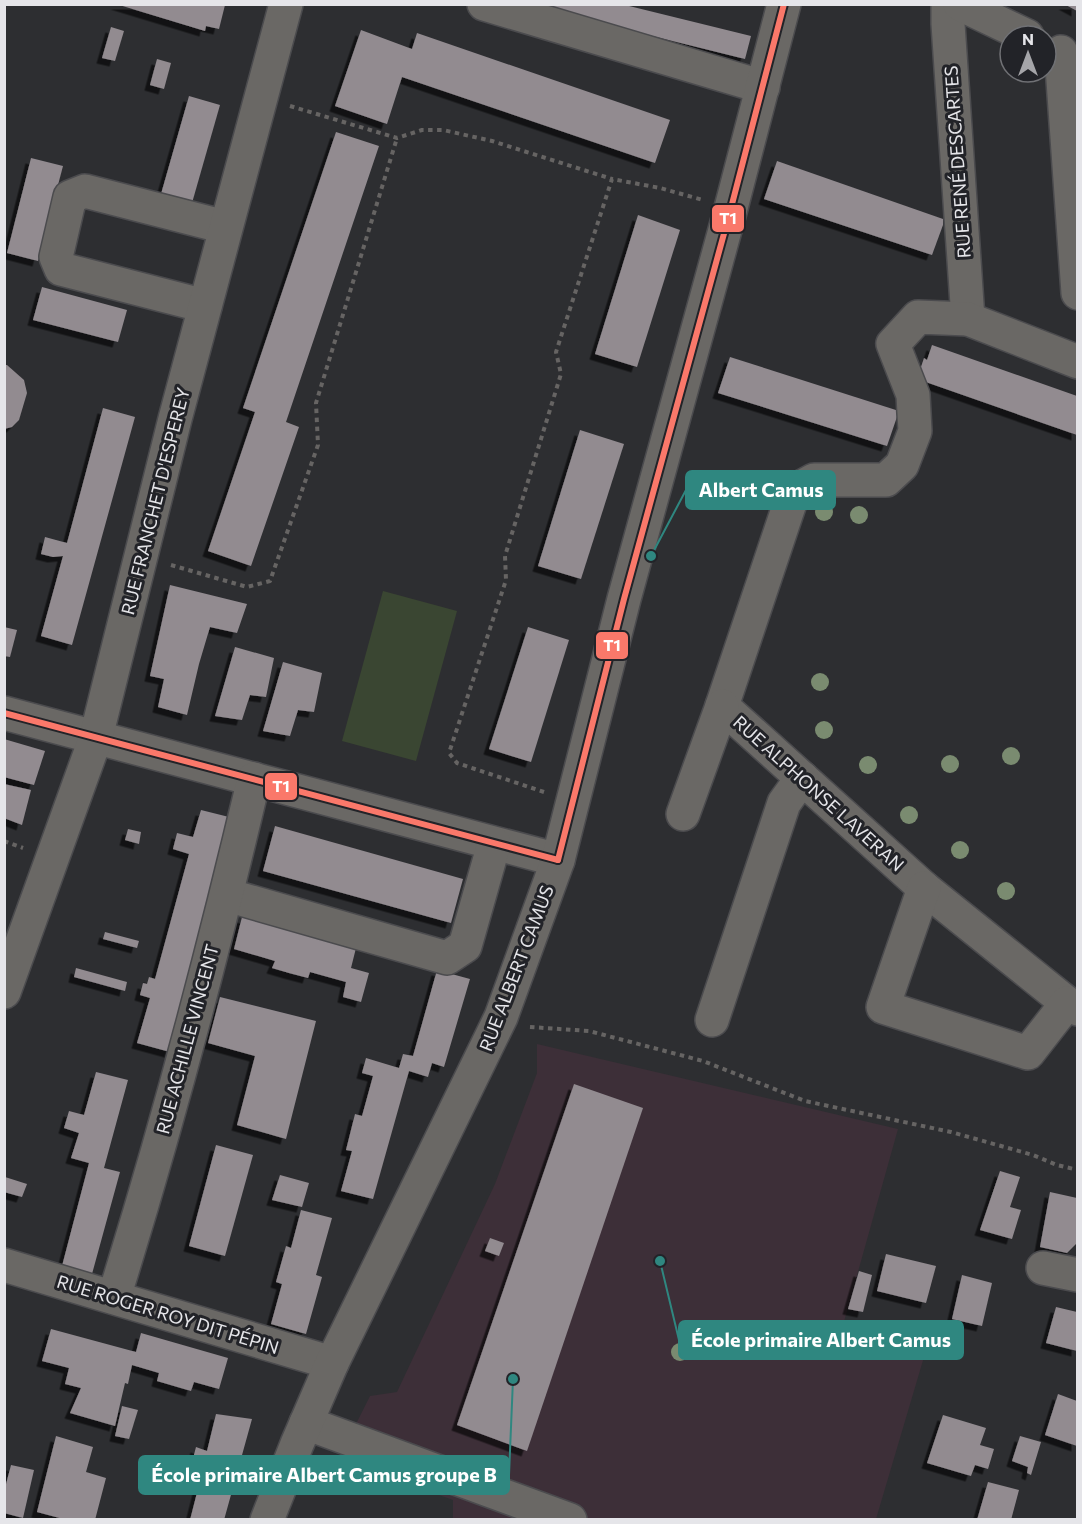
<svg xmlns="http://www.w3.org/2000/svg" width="1082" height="1524" font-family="Commissioner,sans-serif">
  <defs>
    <filter id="shadow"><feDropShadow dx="-5.5" dy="5.5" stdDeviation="0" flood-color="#0009"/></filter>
  </defs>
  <rect width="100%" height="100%" fill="#2d2e31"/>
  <path fill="#3d2f38" d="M537,1044L898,1129L840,1336L924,1357L876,1519H453V1500L347,1462L344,1448L370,1396L397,1392L495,1184L537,1073Z"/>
  <path fill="#3a4632" d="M383,591L457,611L416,761L342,741Z"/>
  <g fill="#928b90" filter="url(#shadow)">
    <path d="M116,4H224L225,5L219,29L206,26L205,31Z"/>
    <path d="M549,4H621L751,36L745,59L548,10Z"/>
    <path d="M1064,4H1077V11Z"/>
    <path d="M111,27L124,31L115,61L102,58Z"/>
    <path d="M361,30L412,49L417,33L670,120L655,163L402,77L387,124L335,106Z"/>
    <path d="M157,59L171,63L164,89L150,85Z"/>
    <path d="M189,96L220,105L192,203L161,194Z"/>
    <path d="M336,132L379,146L286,422L299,427L251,566L208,551L255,412L243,408Z"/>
    <path d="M31,158L63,166L38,261L7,253Z"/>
    <path d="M777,161L943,219V225L932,255L764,199Z"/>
    <path d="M638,215L680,230L637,367L595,354Z"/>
    <path d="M42,287L127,310L118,342L33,320Z"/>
    <path d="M932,345L1077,396V435L920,380L919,373L924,358L927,360Z"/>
    <path d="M730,357L899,411L887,446L718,393Z"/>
    <path d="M4,365H7L24,380L27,393L19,420L12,427L4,429Z"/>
    <path d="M103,408L135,417L72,645L41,636L63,556L53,557L41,554L45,537L67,543Z"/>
    <path d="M580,430L624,444L581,579L538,566Z"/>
    <path d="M170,585L247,604L237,633L210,627L199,664L187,715L158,707L164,679L150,676Z"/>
    <path d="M4,627L17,630L10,657L4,656Z"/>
    <path d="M528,627L569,640L531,762L489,749Z"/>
    <path d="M235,647L274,658L266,697L250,695L242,720L215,716Z"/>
    <path d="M283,662L322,673L314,712L298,710L290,736L263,731Z"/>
    <path d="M4,739L45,751L34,785L4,777Z"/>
    <path d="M4,784L31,790L22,825L4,818Z"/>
    <path d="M201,810L233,818L170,1052L137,1043L150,998L140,995L143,983L147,984L149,977L155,979L189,854L173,849L177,833L193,837Z"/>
    <path d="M275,826L463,879L451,923L263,871Z"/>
    <path d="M128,829L141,832L139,844L125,840Z"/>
    <path d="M242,917L356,948L351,968L369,973L361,1002L343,997L346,982L310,972L308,978L289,973L272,968L275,961L234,949Z"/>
    <path d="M105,932L139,941L137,948L103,939Z"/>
    <path d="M76,968L127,982L125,991L74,977Z"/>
    <path d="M437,970L470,979L444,1067L432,1063L428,1077L409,1071L373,1199L341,1191L352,1151L346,1150L355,1114L362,1116L373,1076L362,1073L366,1058L399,1068L403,1054L413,1056Z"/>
    <path d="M220,997L316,1021L286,1139L237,1125L255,1056L208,1043Z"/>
    <path d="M96,1072L128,1080L104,1168L120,1172L92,1274L62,1266L89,1163L71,1158L79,1133L64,1128L69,1111L84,1115Z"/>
    <path d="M574,1084L643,1108L527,1451L457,1425Z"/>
    <path d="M216,1145L253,1155L225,1256L189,1246Z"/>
    <path d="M1000,1171L1020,1177L1010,1207L1021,1210L1012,1239L980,1230Z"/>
    <path d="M280,1175L309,1183L302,1207L272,1200Z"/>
    <path d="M5,1177L27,1184L22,1197L4,1192Z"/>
    <path d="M1050,1192L1077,1198V1243L1067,1253L1040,1247Z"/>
    <path d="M301,1210L332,1218L316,1275L322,1277L306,1334L271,1324L282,1284L276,1282L286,1246L291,1248Z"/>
    <path d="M490,1238L504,1243L499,1256L485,1251Z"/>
    <path d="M886,1254L936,1266L926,1303L877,1291Z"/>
    <path d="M859,1271L872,1275L863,1312L848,1309Z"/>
    <path d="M962,1275L992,1283L982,1326L952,1319Z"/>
    <path d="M1056,1307L1077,1312V1351L1046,1343Z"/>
    <path d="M51,1329L136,1352L141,1333L228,1358L219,1389L194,1382L191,1391L157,1381L159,1373L132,1365L128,1384L125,1383L115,1426L70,1413L81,1388L65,1384L69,1368L42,1361Z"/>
    <path d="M1058,1394L1077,1401V1446L1045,1435Z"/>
    <path d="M122,1406L138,1410L129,1439L115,1436Z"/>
    <path d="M216,1414L252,1419L224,1520H190L202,1473L190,1470L196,1447L207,1451Z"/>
    <path d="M943,1415L986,1428L980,1445L994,1449L988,1469L975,1465L971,1476L927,1463Z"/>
    <path d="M56,1436L93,1447L86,1472L106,1478L95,1520H67L37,1512Z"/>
    <path d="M1020,1436L1041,1442L1031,1475L1027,1473L1028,1467L1012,1461Z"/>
    <path d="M11,1465L34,1470L23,1518L4,1513V1492Z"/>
    <path d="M988,1482L1019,1490L1011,1520H977Z"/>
  </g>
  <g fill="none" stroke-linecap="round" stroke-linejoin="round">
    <g stroke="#4b4b4e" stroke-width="36">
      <g id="minor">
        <path d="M484,4L763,87"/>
        <path d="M948,4V24L968,319"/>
        <path d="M960,4L1027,36"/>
        <path d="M1061,52L1078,293"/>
        <path d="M205,306L61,269L56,257L70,197L85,191L225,227"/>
        <path d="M1078,362L968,319L918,317L893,344L913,395L915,431L902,465L886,480H814L794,491L722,706L924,888L1067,1003L1078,1009"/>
        <path d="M4,713L558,860"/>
        <path d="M683,814L722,706"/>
        <path d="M924,888L883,1007L1028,1053L1067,1003"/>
        <path d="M227,895L447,958L465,946L494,844"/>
        <path d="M4,992L96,737L175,419L286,4"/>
        <path d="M712,1020L784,803L802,778"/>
        <path d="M4,1265L332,1363"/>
        <path d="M1043,1268L1078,1275"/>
        <path d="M114,1297C167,1127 213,953 254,779"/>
        <path d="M306,1423L570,1520"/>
        <path d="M267,1520L297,1444L332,1363L501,1017L558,860L624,599L731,208L784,4"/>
      </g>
    </g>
    <g stroke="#666463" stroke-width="4" stroke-dasharray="4.5 4.5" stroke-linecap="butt">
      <path d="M290,106L397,138L422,130H443L492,141L612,179"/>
      <path d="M171,565L247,587L270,581L318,445L316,403L397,138"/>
      <path d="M544,792L457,763L449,753L506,580L505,556L561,374L556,352L612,179L660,188L703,200"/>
      <path d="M4,841L23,848"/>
      <path d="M530,1027L589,1031L703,1061L805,1101L951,1132L1033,1155L1057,1165L1078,1170"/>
    </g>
    <use href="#minor" stroke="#6a6865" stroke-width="33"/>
    <g stroke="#222328" stroke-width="10">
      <g id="bus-1">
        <path d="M4,713L558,860"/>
        <path d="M558,860L624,599L731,208L784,4"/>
      </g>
    </g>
    <use href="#bus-1" stroke="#fa786a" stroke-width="6"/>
  </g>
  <g fill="#7a8b70">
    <circle cx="824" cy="512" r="9"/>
    <circle cx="859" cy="515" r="9"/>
    <circle cx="820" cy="682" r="9"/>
    <circle cx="824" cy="730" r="9"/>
    <circle cx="1011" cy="756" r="9"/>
    <circle cx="950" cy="764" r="9"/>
    <circle cx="868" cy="765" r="9"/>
    <circle cx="909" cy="815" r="9"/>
    <circle cx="960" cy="850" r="9"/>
    <circle cx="1006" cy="891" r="9"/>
    <circle cx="680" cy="1352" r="9"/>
  </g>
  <g text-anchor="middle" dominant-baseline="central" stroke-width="6" stroke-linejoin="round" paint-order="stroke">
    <g font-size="18" fill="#e5e5e9" stroke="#222328">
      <text transform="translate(957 162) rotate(-94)">RUE RENÉ DESCARTES</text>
      <text transform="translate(155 501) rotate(-76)">RUE FRANCHET D'ESPEREY</text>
      <text transform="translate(819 793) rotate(42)">RUE ALPHONSE LAVERAN</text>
      <text transform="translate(516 968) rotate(-69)">RUE ALBERT CAMUS</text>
      <text transform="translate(187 1039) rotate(-75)">RUE ACHILLE VINCENT</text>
      <text transform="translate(168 1314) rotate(17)">RUE ROGER ROY DIT PÉPIN</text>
    </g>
  </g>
  <path fill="none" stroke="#2f8780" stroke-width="2" d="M651 556L686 490M660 1261L679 1340M513 1379L509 1475"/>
  <g fill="#2f8780" stroke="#222328" stroke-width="2">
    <circle cx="651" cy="556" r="6"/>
    <circle cx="660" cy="1261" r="6"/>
    <circle cx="513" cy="1379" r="6"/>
  </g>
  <g fill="#2f8780" stroke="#2f8780" stroke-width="2">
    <rect x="686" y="471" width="149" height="38" rx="6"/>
    <rect x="679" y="1321" width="284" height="38" rx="6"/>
    <rect x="139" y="1456" width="370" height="38" rx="6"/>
  </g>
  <g font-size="20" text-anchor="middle" font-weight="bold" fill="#fff">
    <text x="761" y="497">Albert Camus</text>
    <text x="821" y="1347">École primaire Albert Camus</text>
    <text x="324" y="1482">École primaire Albert Camus groupe B</text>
  </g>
  <g stroke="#222328" stroke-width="2">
    <rect x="711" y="204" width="34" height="29" rx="6" fill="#fa786a"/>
    <rect x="595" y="631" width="34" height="29" rx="6" fill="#fa786a"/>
    <rect x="264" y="772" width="34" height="29" rx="6" fill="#fa786a"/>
  </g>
  <g font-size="16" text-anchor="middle" font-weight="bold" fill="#fff">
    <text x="728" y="224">T1</text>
    <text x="612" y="651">T1</text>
    <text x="281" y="792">T1</text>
  </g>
  <rect width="1082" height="1524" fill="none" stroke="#e5e5e9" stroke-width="12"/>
  <g transform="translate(1028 54)"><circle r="28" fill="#222328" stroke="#707175" stroke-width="1.5"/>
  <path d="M0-4.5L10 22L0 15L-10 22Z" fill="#a5a5a9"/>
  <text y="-9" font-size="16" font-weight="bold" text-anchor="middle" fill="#e5e5e9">N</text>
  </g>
</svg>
